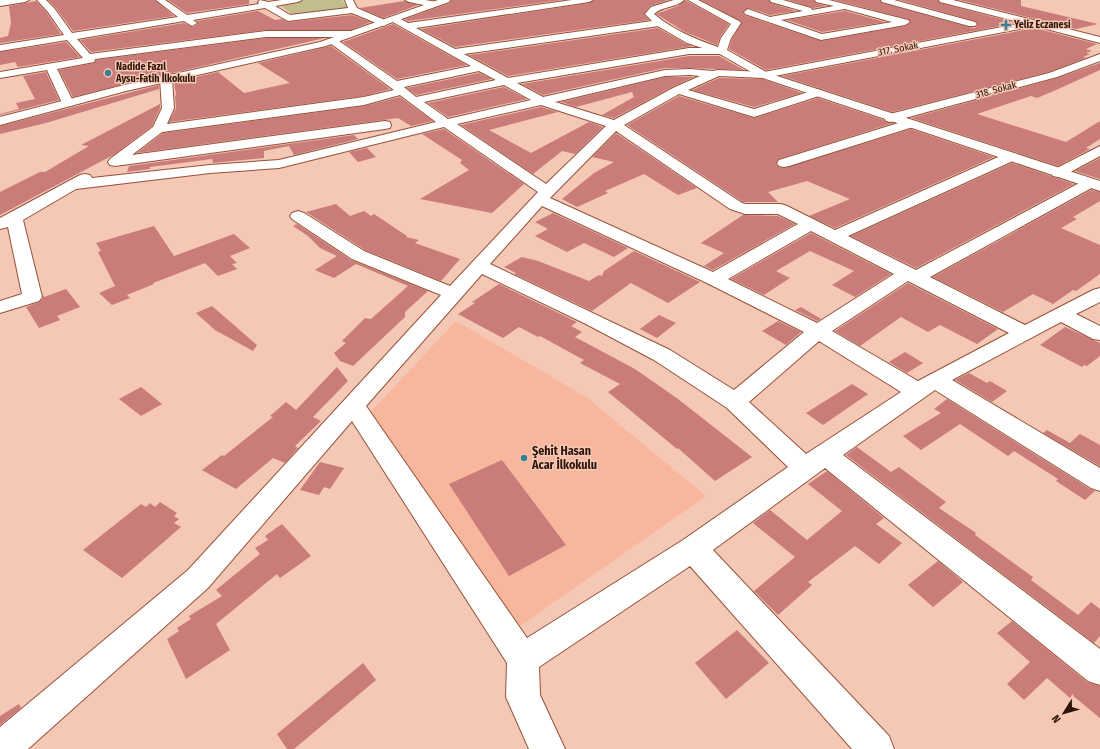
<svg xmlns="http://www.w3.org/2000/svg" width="1100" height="749" font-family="'Fira Sans Condensed',sans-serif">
  <rect width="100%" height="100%" fill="#f5c7b5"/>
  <path fill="#f8b69c" d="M456,321L586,397L706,496L510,633L363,420Z"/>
  <path fill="#c2bd8d" d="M307,0H342L348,8L293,15L279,4Z"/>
  <g fill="#c97c79">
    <path d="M48,0H155L174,16L73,31L55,7Z"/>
    <path d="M168,0H249V4L187,13Z"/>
    <path d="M451,0H561L408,21L405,19L450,3Z"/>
    <path d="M594,0H669L650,6L644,14L649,20L455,47L421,29L589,3Z"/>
    <path d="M685,0L729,24L720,37L717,45L685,32L656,14L678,6Z"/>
    <path d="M701,0H769L771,3L796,11L770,15L749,8L743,11L744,15L821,41L905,26L911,22L908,19L835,0H880L882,3L969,27L975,28L978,25L975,21L900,0H938L940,3L1016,23L766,70L729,49L732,39L742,22Z"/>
    <path d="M788,0H814L816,3L826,6L813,8L811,7Z"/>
    <path d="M959,0H1021V6L1098,24L1076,29Z"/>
    <path d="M36,1L47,13L61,34L0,43V38L8,36L11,23L9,6Z"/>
    <path d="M404,1L418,5L383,18L360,8Z"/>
    <path d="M258,11L275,20L282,19L288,22L352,15L371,22L351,30H266L91,52L80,40L184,23L193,27L198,24L197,21Z"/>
    <path d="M845,11L885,22L822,32L787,20Z"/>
    <path d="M393,24L467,65L397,79L343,42Z"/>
    <path d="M658,28L686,44L693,46L508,76L469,55Z"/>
    <path d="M1035,28L1097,44L1086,49L1092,51L1086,53L1090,54L1083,57L1086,58L1049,72L892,112L782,76Z"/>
    <path d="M266,38H325L124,84L73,97L59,70L94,63L96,60Z"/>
    <path d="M66,42L80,57L18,67L15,62L0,65V52Z"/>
    <path d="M331,46L390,89L364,96L169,122L176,108L175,96L176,95L174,82L218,72L244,93L290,83L258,63Z"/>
    <path d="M689,56H719L744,70L690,68H665L543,95L522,84Z"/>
    <path d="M1100,63V70L1056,90L1037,98L1031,96L977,114L1066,142L1100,121V139L1086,148L1090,149L1058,166L911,118L1057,78Z"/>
    <path d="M46,72L59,100L0,115V114L19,109L16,103L35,99L23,76Z"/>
    <path d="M479,73L492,79L416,95L407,88Z"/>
    <path d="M665,77H694L672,87L614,118L602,115L634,97L632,92L576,107L561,102Z"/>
    <path d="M719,78L763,79L802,93L754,107L692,90Z"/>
    <path d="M159,85V89L46,123L0,134V126Z"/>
    <path d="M504,87L527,99L448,117L428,103Z"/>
    <path d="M679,96L754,118L818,98L884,120L886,122L893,123L779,159L776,164L779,167L784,168L911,129L994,157L835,228L809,216L850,199L807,181L768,192L778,202H743L627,125Z"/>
    <path d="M400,97L433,121L411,126L398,118L137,153L163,133L364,106Z"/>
    <path d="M160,104V108L152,126L115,154L0,215V192L40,172H45L89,146L81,145Z"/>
    <path d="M541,107L558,112L489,130L531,153L589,122L603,127L575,154L562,151L533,174L461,125Z"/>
    <path d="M444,129L524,184L492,213L420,199L469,170L460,163L462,160L422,134Z"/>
    <path d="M616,133L697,188L678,195L644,174L605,191L608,193L577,207L562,199L594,173L614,162L592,157Z"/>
    <path d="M354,135L358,139L294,155L289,146L264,151V158L213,163L212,159L150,167V169L127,172L129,166Z"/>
    <path d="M367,148L376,157L358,162L349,152Z"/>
    <path d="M1100,158V179L1075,171Z"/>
    <path d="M1012,163L1074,184L916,268L851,236Z"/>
    <path d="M1091,190L1100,192V201L1073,217L1077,219L1061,228L1100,245V274L1076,291L1073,290L1053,304L1033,294L1003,312L933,277Z"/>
    <path d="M336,204L350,216L364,211L371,216L374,214L407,236L406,237L419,240L415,243L460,259L441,281L365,250L306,212Z"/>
    <path d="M553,213L628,248L614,257L584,243L567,252L535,236L548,229L535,222Z"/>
    <path d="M743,215L778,216L795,224L713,270L704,266L724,253L701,243Z"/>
    <path d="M297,224L351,260L428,291L405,312V317L353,366L340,361L334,353L346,343L342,341L365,318L371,319L408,286L356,264L334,278L315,270L337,256L320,248L308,236L293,226Z"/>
    <path d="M154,226L174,256L234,234L250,248L230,256L237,263L232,264L237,269L218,276L205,263L153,283L154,284L127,295L130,298L112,305L99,293L115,286L98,252L101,251L96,243Z"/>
    <path d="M811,233L891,274L855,297L832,285L854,271L810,251L776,271L790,278L764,295L731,279Z"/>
    <path d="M634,251L700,282L668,303L631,283L592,311L514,274L516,273L504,267L522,257L538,261L589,281L599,275L602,276L604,271Z"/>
    <path d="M908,283L986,323L998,329L977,344L940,325L928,332L901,317L860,346L835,331Z"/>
    <path d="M499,284L577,322L571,326L582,332L575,337L635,369L678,399L752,457L715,481L678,448L677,449L608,392L620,384L580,363L584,360L540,336L538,337L519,327L503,338L458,314L475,303L472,302Z"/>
    <path d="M66,289L80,307L57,316L60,320L39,328L26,307L39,302L43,298V295L44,297Z"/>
    <path d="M212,306L257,345L253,351L215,330L196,313Z"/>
    <path d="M801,307L821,319L817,321L795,310Z"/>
    <path d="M659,315L676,323L657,338L640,329Z"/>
    <path d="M778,321L801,332L786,345L762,331Z"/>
    <path d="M1065,327L1100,343V356L1087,366L1084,365L1082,367L1040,345Z"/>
    <path d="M905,352L923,363L907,373L889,362Z"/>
    <path d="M337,367L348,381L313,417L321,421L295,446L298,448L285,463L273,458L236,489L202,470L222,455L224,456L273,417L270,416L286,402L296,410Z"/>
    <path d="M969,373L987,383L990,381L1007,391L992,402L955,380Z"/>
    <path d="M852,384L868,394L823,425L806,413Z"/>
    <path d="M141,387L162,404L141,416L119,399Z"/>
    <path d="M947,399L1090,489L1095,491L1085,500L1056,481L1058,479L1014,451L1008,456L960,424L921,450L903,436L941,413L934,409Z"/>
    <path d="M1047,430L1070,443L1080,434L1100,445V466L1043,433Z"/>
    <path d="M857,447L891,472L899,467L946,502L939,508L976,533L975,535L1033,577L1031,580L1078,615L1091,602L1100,609V636L1094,643L846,455Z"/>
    <path d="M502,460L566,545L509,576L449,484Z"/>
    <path d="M320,462L344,468L330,489L324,487L319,495L300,490Z"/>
    <path d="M827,471L884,518L876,524L902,543L879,564L855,546L808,582L812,585L778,615L754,591L795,557L753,523L770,510L807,540L842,511L808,484Z"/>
    <path d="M160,502L177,513L174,516L179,519L174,523L181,527L122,578L83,550L141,504L146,507L150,503L155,507Z"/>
    <path d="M282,524L311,556L280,578L277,574L216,624L230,650L186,679L167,639L179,631L177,628L191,619L189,616L222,596L216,590L260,554L255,548L268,540L265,536Z"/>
    <path d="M938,561L963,582L933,607L908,585Z"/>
    <path d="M1012,621L1087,682L1100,686V718L1072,695L1070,698L1047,678L1024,700L1007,684L1030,662L997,633Z"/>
    <path d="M737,630L769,663L726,699L695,663Z"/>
    <path d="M363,663L376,680L294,749H287L277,734Z"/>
    <path d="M19,704L21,708L0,725V716Z"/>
  </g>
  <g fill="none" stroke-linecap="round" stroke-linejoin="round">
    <g stroke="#945238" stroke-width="2">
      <g id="street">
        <path d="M0,0H29L25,2L0,6Z"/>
        <path d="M37,0H46L54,8L72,33L178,17L156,0H165L187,15L259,4L258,2L260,0L268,2L282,0H302L298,2L275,6L290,15L348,8L345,0H353L357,8L387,21L389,23L384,26L381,25L352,13L288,21L265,8L193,20L197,23L192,26L184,21L77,39L90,54L266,31H351L356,34L351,37H266L95,59L94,62L57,69L74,103L72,106H64L62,103L47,70L0,78V72L83,58L67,40L0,51V45L64,35L48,12Z"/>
        <path d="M405,0H425L437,2L438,4L434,7L409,2Z"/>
        <path d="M572,0H593L589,2L416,28L455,49L659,20L664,23L659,26L464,54L508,78L689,48H722L727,51L722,54H689L517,83L543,97L665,70L690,69L713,71L718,70L764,72L1023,23L940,2L939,0H953L1100,37V43L1035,26L764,78L719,76L688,90L754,109L818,89L822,91L824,93L822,95L754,117L679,94L624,125L742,203L746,204H781L787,206L835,230L1005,154L1010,153L1015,154L1017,157L1015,160L848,236L916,270L1085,180L1090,179L1095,180L1097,183L1095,186L930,277L1025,325L1093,290L1100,288V302L1076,314L1100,326V340L1093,339L1061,322L952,380L1100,468V491L1091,488L935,390L843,455L1100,649V685L1088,681L825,468L713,550L889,736L894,749H852L690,566L539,667L540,695L565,749H529L506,697L507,663L352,421L208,588L28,749H0V727L188,570L441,295L352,259L292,219L290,216L292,213L298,211L304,213L364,251L450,286L538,192L444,127L279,168L210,173L76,189L23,220L42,297L39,301L0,313V301L22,294L8,227L0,229V218L80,175L85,174L90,175L92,178L210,165L279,160L436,122L400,95L364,105L162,132L132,155L385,121L390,122L391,125L390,128L385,129L115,166L110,165L108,162L110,159L153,127L162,108L160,79L162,77L166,76L172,79L174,108L167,124L364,97L394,90L330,43L328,41L330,39H336L397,81L471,66L391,21L390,19L391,17H397L408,23ZM479,71L496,80L416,97L404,87ZM690,75L700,76L673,88L614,120L555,102L665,76ZM504,85L531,100L448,119L424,102ZM541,105L606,126L546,184L457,124ZM616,131L730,209L745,214H778L798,224L713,272L550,198ZM542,206L707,283L804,332L734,390L670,350L490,264ZM811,231L894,274L817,323L728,279ZM482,274L586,324L654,360L727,408L788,467L683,540L527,638L366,406ZM908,281L1009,333L918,381L832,331ZM819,341L901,392L806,454L749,402Z"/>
        <path d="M770,0H783L811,8L812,10L834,6L816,2L815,0H829L908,20L910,22L905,25L821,40L745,14L744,12L748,9L770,17L803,11L771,2ZM845,9L892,22L822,34L781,20Z"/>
        <path d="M881,0H894L975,22L977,24L975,26H969L882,2Z"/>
        <path d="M1100,54V61L1057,77L890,122L886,121L884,118L886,115L1049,73Z"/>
        <path d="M908,120L913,121L914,124L913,127L789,166L784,167L779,166L777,163L779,160Z"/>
        <path d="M1100,146V156L1063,176L1058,177L1053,176L1051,173L1053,170Z"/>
      </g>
    </g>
    <g stroke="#945238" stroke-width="2">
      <g id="secondary">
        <path d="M438,0H450L449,2L326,46L126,91L0,125V117L124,85L320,42Z"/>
        <path d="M674,0H684C676,8 662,6 654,14C673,30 695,39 718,47L721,38L731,24L688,0H698L739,21L741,23L731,38L727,50L768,73L1100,181V191L760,77L718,53L687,43L656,25L645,14L651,7Z"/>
      </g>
    </g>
    <use href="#street" fill="#fff" fill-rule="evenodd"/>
    <use href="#secondary" fill="#fff" fill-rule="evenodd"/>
  </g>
  <g fill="#3e7d92" stroke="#f5c7b5" stroke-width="1.5">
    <path d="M1004 19h4v4h4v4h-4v4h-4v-4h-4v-4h4z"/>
    <circle cx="108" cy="73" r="4"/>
    <circle cx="524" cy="458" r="4"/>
  </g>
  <g text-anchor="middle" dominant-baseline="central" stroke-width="3" stroke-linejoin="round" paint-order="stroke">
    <g font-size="10" font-weight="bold" fill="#2f1409" stroke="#f5c7b5" text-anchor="start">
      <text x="1014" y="25">Yeliz Eczanesi</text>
      <text x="116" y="67">Nadide Fazıl<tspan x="116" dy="12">Aysu-Fatih İlkokulu</tspan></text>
    </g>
    <g font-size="10" fill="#2f1409" stroke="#f5c7b5">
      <text transform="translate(898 49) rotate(-11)">317. Sokak</text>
      <text transform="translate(996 90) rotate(-15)">318. Sokak</text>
    </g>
    <g font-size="12" font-weight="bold" fill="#2f1409" stroke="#f5c7b5" text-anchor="start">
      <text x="532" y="451">Şehit Hasan<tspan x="532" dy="14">Acar İlkokulu</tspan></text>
    </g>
  </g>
  <g transform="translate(1064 713) rotate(233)" stroke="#f5c7b5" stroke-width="3" paint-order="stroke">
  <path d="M0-3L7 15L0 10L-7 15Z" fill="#2f1409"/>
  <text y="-6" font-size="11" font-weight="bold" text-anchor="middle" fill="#2f1409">N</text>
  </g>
</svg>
